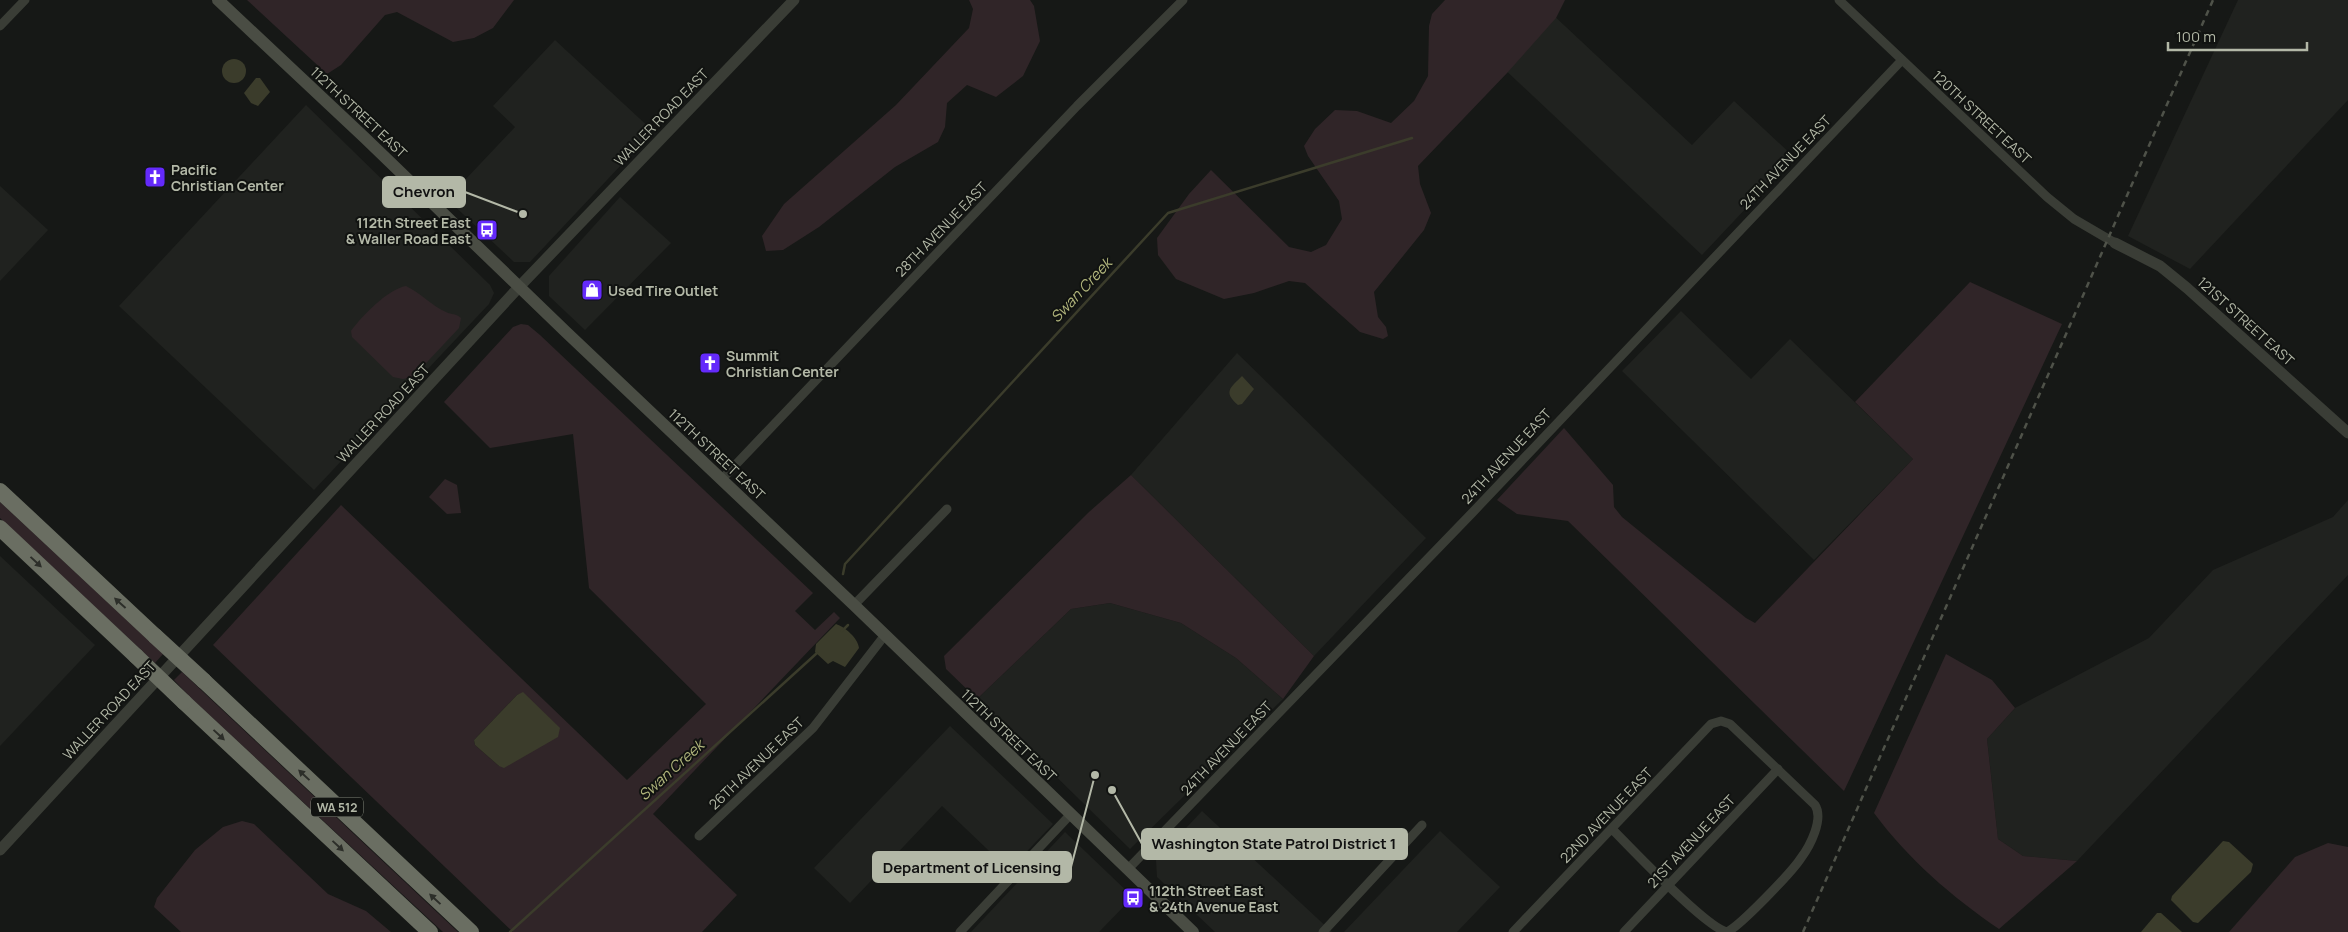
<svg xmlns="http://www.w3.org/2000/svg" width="2348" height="932" font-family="Manrope,sans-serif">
  <rect width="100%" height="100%" fill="#161816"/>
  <g fill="#20221f">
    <path d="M2238,0H2348V100L2190,269L2128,236Z"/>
    <path d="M1550,12L1692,145L1734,101L1794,157L1702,255L1500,65Z"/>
    <path d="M555,40L653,131L530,262H514L447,199L515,127L493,106Z"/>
    <path d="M306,105L490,285L494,293L489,304L314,490L119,306Z"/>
    <path d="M0,186L48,230L0,281Z"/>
    <path d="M620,197L671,243L585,330L549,296V276Z"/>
    <path d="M1681,311L1751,379L1790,339L1913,459L1814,560L1622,371Z"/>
    <path d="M1237,353L1426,538L1314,656L1131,475Z"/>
    <path d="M2348,500V575L2077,861L2023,856L1998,839L1987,739L2015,708L2149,638L2213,570L2333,517Z"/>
    <path d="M0,556L95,645L0,746Z"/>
    <path d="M1110,603L1181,623L1236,658L1283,699L1130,849L977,699L1071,609Z"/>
    <path d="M950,726L1053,824L1009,870L942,806L850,903L814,868Z"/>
    <path d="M1202,811L1332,932H1215L1157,877L1156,860Z"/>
    <path d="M1440,831L1500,887L1457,932H1344Z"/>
    <path d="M1065,832L1133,897L1099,932H971Z"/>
  </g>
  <g fill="#302528" fill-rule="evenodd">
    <path d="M247,0H514L493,28L474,38L453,42L397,12L385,15L341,65L327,74Z"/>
    <path d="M969,0H1030L1034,6L1040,41L1023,76L996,97L967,85L947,103L945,127L938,142L895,167L819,227L783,250L766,251L762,236L784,204L896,105L969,28L973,9Z"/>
    <path d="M1445,0H1565L1556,18L1508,72L1418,166L1420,184L1431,213L1424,230L1374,292L1378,317L1386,327L1388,336L1383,339L1360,332L1305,283L1289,281L1254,293L1224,299L1176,279L1158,255L1157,238L1189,194L1211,170L1289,247L1311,252L1326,245L1342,219L1339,201L1308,156L1304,146L1315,129L1335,110L1357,111L1391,123L1414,101L1428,76L1429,26L1432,14Z"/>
    <path d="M1970,282L2062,324L1844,791L1568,521L1517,514L1497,500L1564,428L1613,485L1614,507L1622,517L1746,618L1755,623L1913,459L1855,402Z"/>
    <path d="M406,286C421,293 432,306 446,312C452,315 456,313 461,318L459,328L413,377L403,379L393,377L352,337L351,331C362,316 388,289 406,286Z"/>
    <path d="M521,324L528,325L540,335L813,593L795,611L815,630L834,612L840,618L653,814L737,895L702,932H513L213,645L341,505L627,780L706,704L589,588L573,434L490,448L444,402L513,327ZM523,693L499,766L475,745L474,740L517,695Z"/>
    <path d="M1131,475L1314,656L1283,699L1236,658L1181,623L1110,603L1071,609L977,699L946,669L944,656L1089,512Z"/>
    <path d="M445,479L457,485L461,513L447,514L429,497Z"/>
    <path d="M0,502L163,654L155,663L0,518Z"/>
    <path d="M1946,654L1992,680L2015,708L1987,739L1998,839L2023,856L2077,861L1999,929C1952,897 1908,859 1874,813Z"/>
    <path d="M182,672L458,932H443L190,697L174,680Z"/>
    <path d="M242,821L254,824L328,894L366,911L391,932H181L154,907L157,898L195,850L223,827Z"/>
    <path d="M2328,843L2348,847V932H2229L2295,857Z"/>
  </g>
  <g fill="#3b3c2b">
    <circle cx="234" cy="71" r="12"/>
    <path d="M256,78H260L270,92L258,106L251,103L244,93Z"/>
    <path d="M1242,376L1254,389L1242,404L1238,405C1223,392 1230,388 1242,376Z"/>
    <path d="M836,624C845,627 858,638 859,648L845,667L833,661L828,664L815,652L816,644Z"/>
    <path d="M523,692L560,728L558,737L504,768L499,766L475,745L474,740L517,695Z"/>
    <path d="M2223,841L2229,842L2253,864L2251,872L2198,923L2193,922L2171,900L2172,896Z"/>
    <path d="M2157,913H2161L2182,932H2141Z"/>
  </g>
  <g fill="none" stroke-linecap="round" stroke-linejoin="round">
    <g stroke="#3b3c2b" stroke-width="2.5">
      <path d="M843,574L845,564L1168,213L1412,138"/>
      <path d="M842,631L848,625"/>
      <path d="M510,932L817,653"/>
    </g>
    <g stroke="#3a3d36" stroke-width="9">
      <path d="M1839,0L2047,197L2074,219L2115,243"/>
      <path d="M0,26L25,0"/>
      <path d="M722,479L1077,106L1183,0"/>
      <path d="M854,605L947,509"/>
      <path d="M699,836L813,728L885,635"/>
      <path d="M1128,869L1473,512L1902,60"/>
      <path d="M960,932L1070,815"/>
      <path d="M1323,932L1422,825"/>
      <path d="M1513,932L1711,724L1721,721L1730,724L1815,805C1824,819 1810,846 1801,858C1792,872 1740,926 1727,932C1706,928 1631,848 1612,829"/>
      <path d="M1624,932L1778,769"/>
    </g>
    <g stroke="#3a3d36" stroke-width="11">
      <path d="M2115,243L2160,266L2187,288L2348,433"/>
      <path d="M0,850L519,287L794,0"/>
    </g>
    <path stroke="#4a4d44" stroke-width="12" d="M218,0L365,138L566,332L854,605L1193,932"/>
    <g stroke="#6a6e62" stroke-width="16">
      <path d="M0,491L155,636"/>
      <path d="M0,528L136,656"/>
      <path d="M204,681L471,932"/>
      <path d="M184,702L430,932"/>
    </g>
    <path stroke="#4f5249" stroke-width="2.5" stroke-dasharray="6 5" stroke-linecap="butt" d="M1803,932L2213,0"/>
    <g stroke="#6a6e62" stroke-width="16">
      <path d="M155,636L204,681"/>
      <path d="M136,656L184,702"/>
    </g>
  </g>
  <defs><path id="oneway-solid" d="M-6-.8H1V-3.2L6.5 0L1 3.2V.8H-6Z" transform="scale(1.25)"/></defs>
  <g fill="#2c2e29">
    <use href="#oneway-solid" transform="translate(36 562) rotate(43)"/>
    <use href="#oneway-solid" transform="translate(120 603) rotate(-138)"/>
    <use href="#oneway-solid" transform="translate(219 735) rotate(43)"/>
    <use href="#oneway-solid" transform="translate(304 775) rotate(-137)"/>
    <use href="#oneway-solid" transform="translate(338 846) rotate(43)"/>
    <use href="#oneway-solid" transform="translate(435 899) rotate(-137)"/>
  </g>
  <defs>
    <g id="church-square" transform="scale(1.125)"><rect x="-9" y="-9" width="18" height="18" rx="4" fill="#642afb" stroke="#111311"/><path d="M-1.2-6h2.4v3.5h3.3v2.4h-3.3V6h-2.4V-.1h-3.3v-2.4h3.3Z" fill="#fff"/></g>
    <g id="bus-square" transform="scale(1.125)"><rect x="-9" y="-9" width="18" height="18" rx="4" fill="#642afb" stroke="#111311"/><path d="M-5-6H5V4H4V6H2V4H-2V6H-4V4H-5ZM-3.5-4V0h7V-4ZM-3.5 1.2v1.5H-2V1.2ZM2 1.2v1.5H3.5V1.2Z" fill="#fff"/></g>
    <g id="shop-square" transform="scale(1.125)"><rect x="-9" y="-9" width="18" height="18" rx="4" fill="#642afb" stroke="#111311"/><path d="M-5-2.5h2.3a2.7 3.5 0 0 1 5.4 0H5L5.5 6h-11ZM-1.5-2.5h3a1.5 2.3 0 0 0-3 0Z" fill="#fff"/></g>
  </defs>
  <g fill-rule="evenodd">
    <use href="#church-square" x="155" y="177"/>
    <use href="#bus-square" x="487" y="230"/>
    <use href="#shop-square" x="592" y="290"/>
    <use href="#church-square" x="710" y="363"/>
    <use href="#bus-square" x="1133" y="898"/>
  </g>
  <g text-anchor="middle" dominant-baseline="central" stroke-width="4" stroke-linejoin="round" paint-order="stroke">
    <rect fill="#111311" stroke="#82867a" stroke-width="1" x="311" y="797.5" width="52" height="19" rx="4"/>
    <g font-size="12" font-weight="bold" fill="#b3b8a7">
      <text x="337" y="807">WA 512</text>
    </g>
    <g font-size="14" fill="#b3b8a7" stroke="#111311">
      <text transform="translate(359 112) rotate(43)">112TH STREET EAST</text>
      <text transform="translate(661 117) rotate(-46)">WALLER ROAD EAST</text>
      <text transform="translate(1982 117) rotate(43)">120TH STREET EAST</text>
      <text transform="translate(1785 162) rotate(-46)">24TH AVENUE EAST</text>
      <text transform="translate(941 229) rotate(-46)">28TH AVENUE EAST</text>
      <text transform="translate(2246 321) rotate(42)">121ST STREET EAST</text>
      <text transform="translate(383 413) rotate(-47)">WALLER ROAD EAST</text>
      <text transform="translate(717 454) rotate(43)">112TH STREET EAST</text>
      <text transform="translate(1506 456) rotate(-47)">24TH AVENUE EAST</text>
      <text transform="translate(109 710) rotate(-47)">WALLER ROAD EAST</text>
      <text transform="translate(1009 735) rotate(44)">112TH STREET EAST</text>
      <text transform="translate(1226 748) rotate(-46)">24TH AVENUE EAST</text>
      <text transform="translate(756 763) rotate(-44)">26TH AVENUE EAST</text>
      <text transform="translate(1606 815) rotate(-46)">22ND AVENUE EAST</text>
      <text transform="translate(1691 841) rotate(-47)">21ST AVENUE EAST</text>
    </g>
    <g font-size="14" font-weight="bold" fill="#b3b8a7" stroke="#111311" text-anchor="start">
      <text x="171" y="169">Pacific<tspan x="171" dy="16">Christian Center</tspan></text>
      <text x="471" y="222" text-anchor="end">112th Street East<tspan x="471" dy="16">&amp; Waller Road East</tspan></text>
      <text x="608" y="290">Used Tire Outlet</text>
      <text x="726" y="355">Summit<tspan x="726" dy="16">Christian Center</tspan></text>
      <text x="1149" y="890">112th Street East<tspan x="1149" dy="16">&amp; 24th Avenue East</tspan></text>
    </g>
    <g font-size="15" font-style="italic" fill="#b1b57c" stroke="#111311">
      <text transform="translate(1081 290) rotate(-47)">Swan Creek</text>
      <text transform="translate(671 770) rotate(-42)">Swan Creek</text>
    </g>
  </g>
  <path fill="none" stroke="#b3b8a7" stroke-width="2" d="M523 214L465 192M1112 790L1142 844M1095 775L1071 867"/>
  <g fill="#b3b8a7" stroke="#111311" stroke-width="2">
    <circle cx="523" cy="214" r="5"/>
    <circle cx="1112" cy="790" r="5"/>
    <circle cx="1095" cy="775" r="5"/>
  </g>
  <g fill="#b3b8a7" stroke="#b3b8a7" stroke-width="2">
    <rect x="383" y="177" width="82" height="30" rx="5"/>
    <rect x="1142" y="829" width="265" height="30" rx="5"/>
    <rect x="873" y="852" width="198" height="30" rx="5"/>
  </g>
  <g font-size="15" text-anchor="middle" font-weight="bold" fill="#111">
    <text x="424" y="197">Chevron</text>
    <text x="1274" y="849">Washington State Patrol District 1</text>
    <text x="972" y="873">Department of Licensing</text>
  </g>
  <path d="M2168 42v8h139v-8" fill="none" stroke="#b3b8a7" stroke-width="2.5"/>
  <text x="2176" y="42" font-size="15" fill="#b3b8a7" stroke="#111311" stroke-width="4" paint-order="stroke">100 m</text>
</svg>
